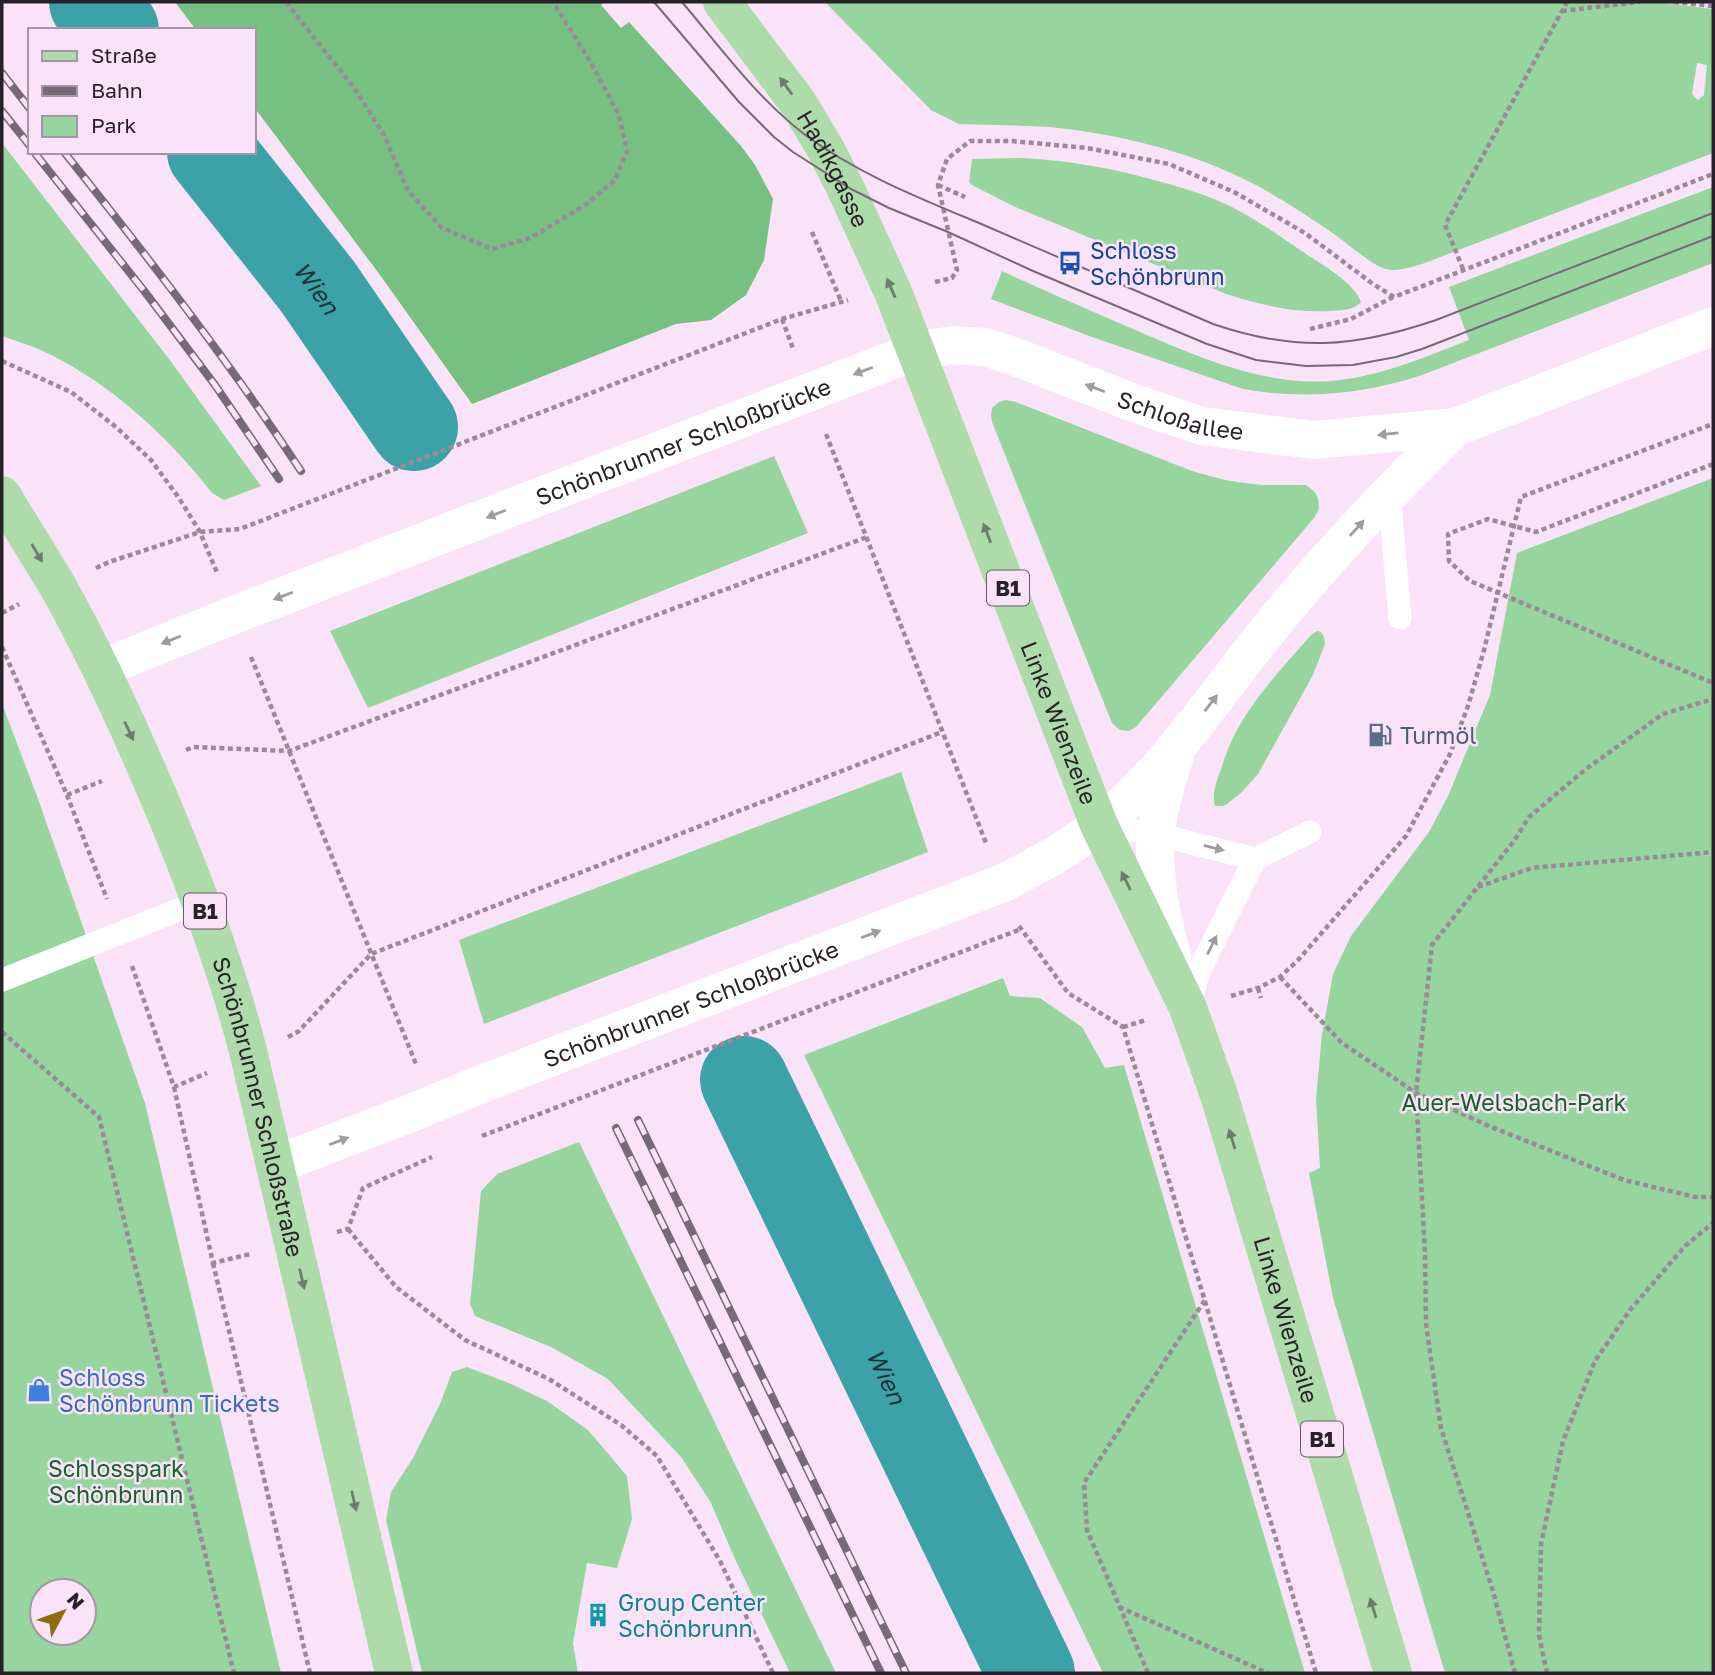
<svg xmlns="http://www.w3.org/2000/svg" width="1715" height="1675" font-family="'Golos Text',sans-serif">
  <rect width="100%" height="100%" fill="#fae3f9"/>
  <g fill="#96d69e" fill-rule="evenodd">
    <path d="M825,2H1656L1713,9V153L1422,264C1411,267 1397,272 1386,269C1373,266 1349,245 1337,236C1308,216 1278,196 1246,180C1185,150 1117,134 1050,127C1020,125 989,125 959,124L931,110ZM1697,63L1707,65L1704,95L1698,100L1692,94Z"/>
    <path d="M2,143L169,359L261,486L224,500L212,493C167,435 109,382 43,351C30,345 15,341 2,336Z"/>
    <path d="M1023,158C1072,161 1113,168 1161,182C1185,188 1209,196 1232,207C1259,221 1284,239 1309,256C1325,266 1355,284 1361,302C1353,311 1342,310 1330,311C1294,313 1261,305 1226,294L1013,206L972,185L969,182L972,159Z"/>
    <path d="M1713,187V263L1422,375C1365,394 1303,400 1243,389L1092,337L991,299L1002,271C1045,291 1089,310 1133,329C1196,356 1261,386 1331,381C1379,377 1425,357 1469,340L1449,287Z"/>
    <path d="M1006,400L1016,402L1192,471L1225,480L1244,483L1262,485H1306L1314,491L1318,498L1319,509L1314,518L1136,727L1129,731L1120,730L1112,723L992,422L991,415L992,408L999,402Z"/>
    <path d="M774,456L808,533L368,708L330,631Z"/>
    <path d="M1713,478V1673H1445L1333,1298L1309,1173L1320,1168L1316,1099L1322,1034L1333,974L1351,936L1429,832L1448,796L1490,695L1517,553Z"/>
    <path d="M1317,631L1321,632L1324,637L1325,644L1313,675L1258,774L1241,793L1227,804L1223,806H1215C1211,794 1217,781 1221,769C1225,757 1229,745 1235,734C1254,697 1284,666 1311,635Z"/>
    <path d="M2,704L37,796L145,1103L281,1673H2ZM42,1591H84V1633H42Z"/>
    <path d="M901,772L928,852L484,1024L459,940Z"/>
    <path d="M1003,978L1010,996L1040,998L1082,1027L1105,1068L1124,1065L1305,1673H1103L804,1055Z"/>
    <path d="M579,1142L836,1673H790L735,1559L710,1501L681,1457L608,1379L551,1347L475,1316L470,1304L481,1191L497,1174Z"/>
    <path d="M467,1367L511,1384L547,1401L588,1430L627,1476L632,1519L617,1568L587,1563L573,1643L578,1673H422L386,1520L391,1492L413,1458L440,1404L452,1372Z"/>
  </g>
  <path fill="#76c081" d="M175,2H605L601,5L621,28L629,22L741,146L755,165L773,199L764,260L746,295L711,320L676,324L472,404L380,275L254,107V30H196Z"/>
  <g fill="none" stroke-linecap="round" stroke-linejoin="round">
    <g stroke="#3ba2a8" stroke-width="88">
      <path d="M93,2L115,30"/>
      <path id="s1" d="M211,152L318,287L414,427"/>
      <path id="s2" d="M744,1080L1031,1673"/>
    </g>
    <g stroke="#9a8a99" stroke-width="4.5" stroke-dasharray="5 3.5" stroke-linecap="butt">
      <path d="M286,2L355,89L384,135L408,191L442,228L492,249L530,238L584,206L615,180L627,151L619,115L590,61L553,2"/>
      <path d="M1674,2L1713,6"/>
      <path d="M1562,11L1640,2"/>
      <path d="M938,185L965,197"/>
      <path d="M812,232L841,301"/>
      <path d="M1463,269L1445,225L1567,2"/>
      <path d="M935,282L952,278L957,270L938,185L947,159L970,141H1012L1087,148L1169,164L1234,192L1305,233L1373,284L1394,297L1713,174"/>
      <path d="M782,319L794,351"/>
      <path d="M1310,329L1351,319L1393,297"/>
      <path d="M2,361L71,392L116,427L151,460L179,498L200,532L218,575"/>
      <path d="M826,434L986,843"/>
      <path d="M1713,464L1536,532L1488,519L1448,534L1449,561L1470,581L1713,683"/>
      <path d="M96,568L109,562L200,532L240,529L782,319L848,300"/>
      <path d="M2,613L19,604"/>
      <path d="M2,647L67,795L107,899"/>
      <path d="M251,657L416,1064"/>
      <path d="M186,750L193,747L289,751L867,537"/>
      <path d="M67,795L102,781"/>
      <path d="M1478,887L1532,868L1713,852"/>
      <path d="M1019,926L1068,993L1123,1027L1316,1673"/>
      <path d="M132,966L174,1087L207,1073"/>
      <path d="M1280,977L1342,1043L1416,1093L1489,1126L1624,1180L1695,1197H1713"/>
      <path d="M1258,988L1261,998"/>
      <path d="M1231,996L1258,988L1280,977L1299,959L1406,836L1450,754L1468,706L1484,650L1521,497L1713,424"/>
      <path d="M1123,1027L1146,1020"/>
      <path d="M2,1032L99,1117L234,1673"/>
      <path d="M288,1037L299,1031L371,954L942,732"/>
      <path d="M174,1087L213,1263L250,1254"/>
      <path d="M482,1136L1021,929"/>
      <path d="M348,1229L396,1287L465,1340L549,1379L621,1425L657,1456L720,1561L773,1673"/>
      <path d="M337,1232L348,1229L363,1188L432,1157"/>
      <path d="M213,1263L310,1673"/>
      <path d="M1119,1607L1268,1673"/>
      <path d="M1148,1673L1087,1530L1084,1483L1205,1300"/>
      <path d="M1515,1673L1492,1588L1441,1428L1426,1324L1425,1252L1416,1093L1432,945L1514,841L1529,817L1586,769L1663,714L1713,699"/>
      <path d="M1547,1673L1539,1635L1541,1544L1563,1441L1595,1361L1630,1310L1685,1246L1713,1223"/>
    </g>
    <g stroke="#fff" stroke-width="23">
      <path d="M1389,492L1400,618"/>
      <path d="M1099,825L1156,834L1255,859"/>
      <path d="M2,980L201,901"/>
      <path d="M1188,1008L1200,969L1255,859L1310,832"/>
    </g>
    <g stroke="#fff" stroke-width="38">
      <path id="s3" d="M100,669L234,615L916,351L953,345L985,347L1013,356L1131,402L1202,426L1314,440L1456,427L1713,326"/>
      <path d="M1172,956C1161,917 1152,874 1156,833C1159,806 1167,780 1175,755"/>
      <path id="s4" d="M275,1165L411,1113L474,1087L1003,883C1036,866 1069,849 1098,826C1166,772 1214,697 1268,630C1326,558 1390,491 1456,427"/>
    </g>
    <g stroke="#addbaa" stroke-width="38">
      <path id="s5" d="M722,2L798,103L825,148L844,185L893,292L1099,825L1188,1008L1219,1095L1393,1673"/>
      <path id="s6" d="M2,495C20,525 39,555 57,585C96,654 129,727 160,800C195,883 227,967 249,1055L394,1673"/>
    </g>
    <g stroke="#776a77" stroke-width="2">
      <path d="M654,2L739,102L774,137L793,152L851,189L889,208L948,232L1033,271L1207,344L1256,360L1306,366L1353,365L1396,357L1422,349L1713,236"/>
      <path d="M682,2C720,47 757,98 804,134C856,173 919,198 979,223C1057,257 1135,290 1213,324C1295,352 1354,348 1436,320L1713,213"/>
    </g>
    <g stroke="#776a77" stroke-width="8">
      <g id="rail">
        <path d="M2,73L30,109"/>
        <path d="M2,111L30,146"/>
        <path d="M34,152L145,292L215,385L279,479"/>
        <path d="M64,152C147,256 228,360 301,471"/>
        <path d="M638,1120L906,1673"/>
        <path d="M616,1128L881,1673"/>
      </g>
    </g>
    <use href="#rail" stroke="#fae3f9" stroke-width="5" stroke-dasharray="16" stroke-linecap="butt"/>
  </g>
  <defs><path id="oneway-solid" d="M-6-.8H1V-3.2L6.5 0L1 3.2V.8H-6Z" transform="scale(1.75)"/></defs>
  <g fill="#6b7e6a">
    <use href="#oneway-solid" transform="translate(786 86) rotate(-126)"/>
    <use href="#oneway-solid" transform="translate(891 288) rotate(-114)"/>
    <use href="#oneway-solid" transform="translate(987 533) rotate(-111)"/>
    <use href="#oneway-solid" transform="translate(37 553) rotate(59)"/>
    <use href="#oneway-solid" transform="translate(129 731) rotate(65)"/>
    <use href="#oneway-solid" transform="translate(1126 881) rotate(-116)"/>
    <use href="#oneway-solid" transform="translate(1232 1139) rotate(-107)"/>
    <use href="#oneway-solid" transform="translate(302 1279) rotate(77)"/>
    <use href="#oneway-solid" transform="translate(354 1501) rotate(77)"/>
    <use href="#oneway-solid" transform="translate(1373 1608) rotate(-107)"/>
  </g>
  <g fill="#9f9b9f">
    <use href="#oneway-solid" transform="translate(863 371) rotate(159)"/>
    <use href="#oneway-solid" transform="translate(1095 388) rotate(-159)"/>
    <use href="#oneway-solid" transform="translate(1388 434) rotate(174)"/>
    <use href="#oneway-solid" transform="translate(496 514) rotate(159)"/>
    <use href="#oneway-solid" transform="translate(1357 528) rotate(-48)"/>
    <use href="#oneway-solid" transform="translate(283 596) rotate(159)"/>
    <use href="#oneway-solid" transform="translate(171 640) rotate(158)"/>
    <use href="#oneway-solid" transform="translate(1211 703) rotate(-52)"/>
    <use href="#oneway-solid" transform="translate(1214 848) rotate(14)"/>
    <use href="#oneway-solid" transform="translate(871 934) rotate(-21)"/>
    <use href="#oneway-solid" transform="translate(1212 945) rotate(-64)"/>
    <use href="#oneway-solid" transform="translate(339 1141) rotate(-21)"/>
  </g>
  <defs>
    <g id="bus-bare" transform="scale(1.89)"><path d="M-5-6H5V4H4V6H2V4H-2V6H-4V4H-5ZM-3.5-4V0h7V-4ZM-3.5 1.2v1.5H-2V1.2ZM2 1.2v1.5H3.5V1.2Z" fill="#1a4fb4" stroke="#fae3f9" stroke-width="2.5" paint-order="stroke"/></g>
    <g id="fuel-bare" transform="scale(1.89)"><path d="M-5.5-6h7V0h2V4h1.3V-2.5L3-4.5l.8-.8L6-3V5H2.5V1h-1V6h-7ZM-4.2-4.7v3.2H.2V-4.7Z" fill="#5c6f8a" stroke="#fae3f9" stroke-width="2.5" paint-order="stroke"/></g>
    <g id="shop-bare" transform="scale(1.89)"><path d="M-5-2.5h2.3a2.7 3.5 0 0 1 5.4 0H5L5.5 6h-11ZM-1.5-2.5h3a1.5 2.3 0 0 0-3 0Z" fill="#3f7fe0" stroke="#fae3f9" stroke-width="2.5" paint-order="stroke"/></g>
    <g id="building-bare" transform="scale(1.89)"><path d="M-4-6H4V6H1V3H-1V6H-4ZM-2.5-4.3h1.7v1.8h-1.7ZM.8-4.3h1.7v1.8H.8ZM-2.5-1h1.7V.8h-1.7ZM.8-1h1.7V.8H.8Z" fill="#0f9aa8" stroke="#fae3f9" stroke-width="2.5" paint-order="stroke"/></g>
  </defs>
  <g fill-rule="evenodd">
    <use href="#bus-bare" x="1070" y="263"/>
    <use href="#fuel-bare" x="1380" y="735"/>
    <use href="#shop-bare" x="39" y="1390"/>
    <use href="#building-bare" x="598" y="1615"/>
  </g>
  <g text-anchor="middle" dominant-baseline="central" stroke-width="5" stroke-linejoin="round" paint-order="stroke">
    <g fill="#fae3f9" stroke="#685b67" stroke-width="2">
      <rect x="987" y="570.5" width="42" height="35" rx="5"/>
      <rect x="184" y="893.5" width="42" height="35" rx="5"/>
      <rect x="1301" y="1421.5" width="42" height="35" rx="5"/>
    </g>
    <g font-size="21" font-weight="bold" fill="#292129">
      <text x="1008" y="588">B1</text>
      <text x="205" y="911">B1</text>
      <text x="1322" y="1439">B1</text>
    </g>
    <g font-size="23" fill="#292129" stroke="#fae3f9">
      <text stroke="none"><textPath href="#s5" startOffset="201">Hadikgasse</textPath></text>
      <text stroke="none"><textPath href="#s3" startOffset="1153">Schloßallee</textPath></text>
      <text stroke="none"><textPath href="#s3" startOffset="626">Schönbrunner Schloßbrücke</textPath></text>
      <text stroke="none"><textPath href="#s5" startOffset="800">Linke Wienzeile</textPath></text>
      <text stroke="none"><textPath href="#s4" startOffset="446">Schönbrunner Schloßbrücke</textPath></text>
      <text stroke="none"><textPath href="#s6" startOffset="667">Schönbrunner Schloßstraße</textPath></text>
      <text stroke="none"><textPath href="#s5" startOffset="1440">Linke Wienzeile</textPath></text>
    </g>
    <g font-size="23" fill="#164399" stroke="#fae3f9" text-anchor="start">
      <text x="1090" y="250">Schloss<tspan x="1090" dy="26">Schönbrunn</tspan></text>
    </g>
    <g font-size="23" fill="#4e5e75" stroke="#fae3f9" text-anchor="start">
      <text x="1400" y="735">Turmöl</text>
    </g>
    <g font-size="23" fill="#146329" stroke="#fae3f9">
      <text x="1514" y="1102">Auer-Welsbach-Park</text>
      <text x="116" y="1468">Schlosspark<tspan x="116" dy="26">Schönbrunn</tspan></text>
    </g>
    <g font-size="23" fill="#366cbe" stroke="#fae3f9" text-anchor="start">
      <text x="59" y="1377">Schloss<tspan x="59" dy="26">Schönbrunn Tickets</tspan></text>
    </g>
    <g font-size="23" fill="#0d838f" stroke="#fae3f9" text-anchor="start">
      <text x="618" y="1602">Group Center<tspan x="618" dy="26">Schönbrunn</tspan></text>
    </g>
    <g font-size="24" font-style="italic" fill="#1b3233" stroke="#fae3f9">
      <text stroke="none"><textPath href="#s1" startOffset="172">Wien</textPath></text>
      <text stroke="none"><textPath href="#s2" startOffset="329">Wien</textPath></text>
    </g>
  </g>
  <rect width="1715" height="1675" fill="none" stroke="#292129" stroke-width="7"/>
  <rect x="28" y="28" width="228" height="126" fill="#fae3f9" stroke="#a695a6" stroke-width="2"/>
  <rect x="42" y="51" width="35" height="10" fill="#addbaa" stroke="#a695a6" stroke-width="2"/>
  <text x="91" y="63" font-size="21" fill="#292129">Straße</text>
  <rect x="42" y="86" width="35" height="10" fill="#776a77" stroke="#a695a6" stroke-width="2"/>
  <text x="91" y="98" font-size="21" fill="#292129">Bahn</text>
  <rect x="42" y="116" width="35" height="21" fill="#96d69e" stroke="#a695a6" stroke-width="2"/>
  <text x="91" y="133" font-size="21" fill="#292129">Park</text>
  <g transform="translate(63 1612) rotate(49)"><circle r="33" fill="#fae3f9" stroke="#a695a6" stroke-width="2"/>
  <path d="M0-5L12 26L0 18L-12 26Z" fill="#906c11"/>
  <text y="-10" font-size="19" font-weight="bold" text-anchor="middle" fill="#292129">N</text>
  </g>
</svg>
